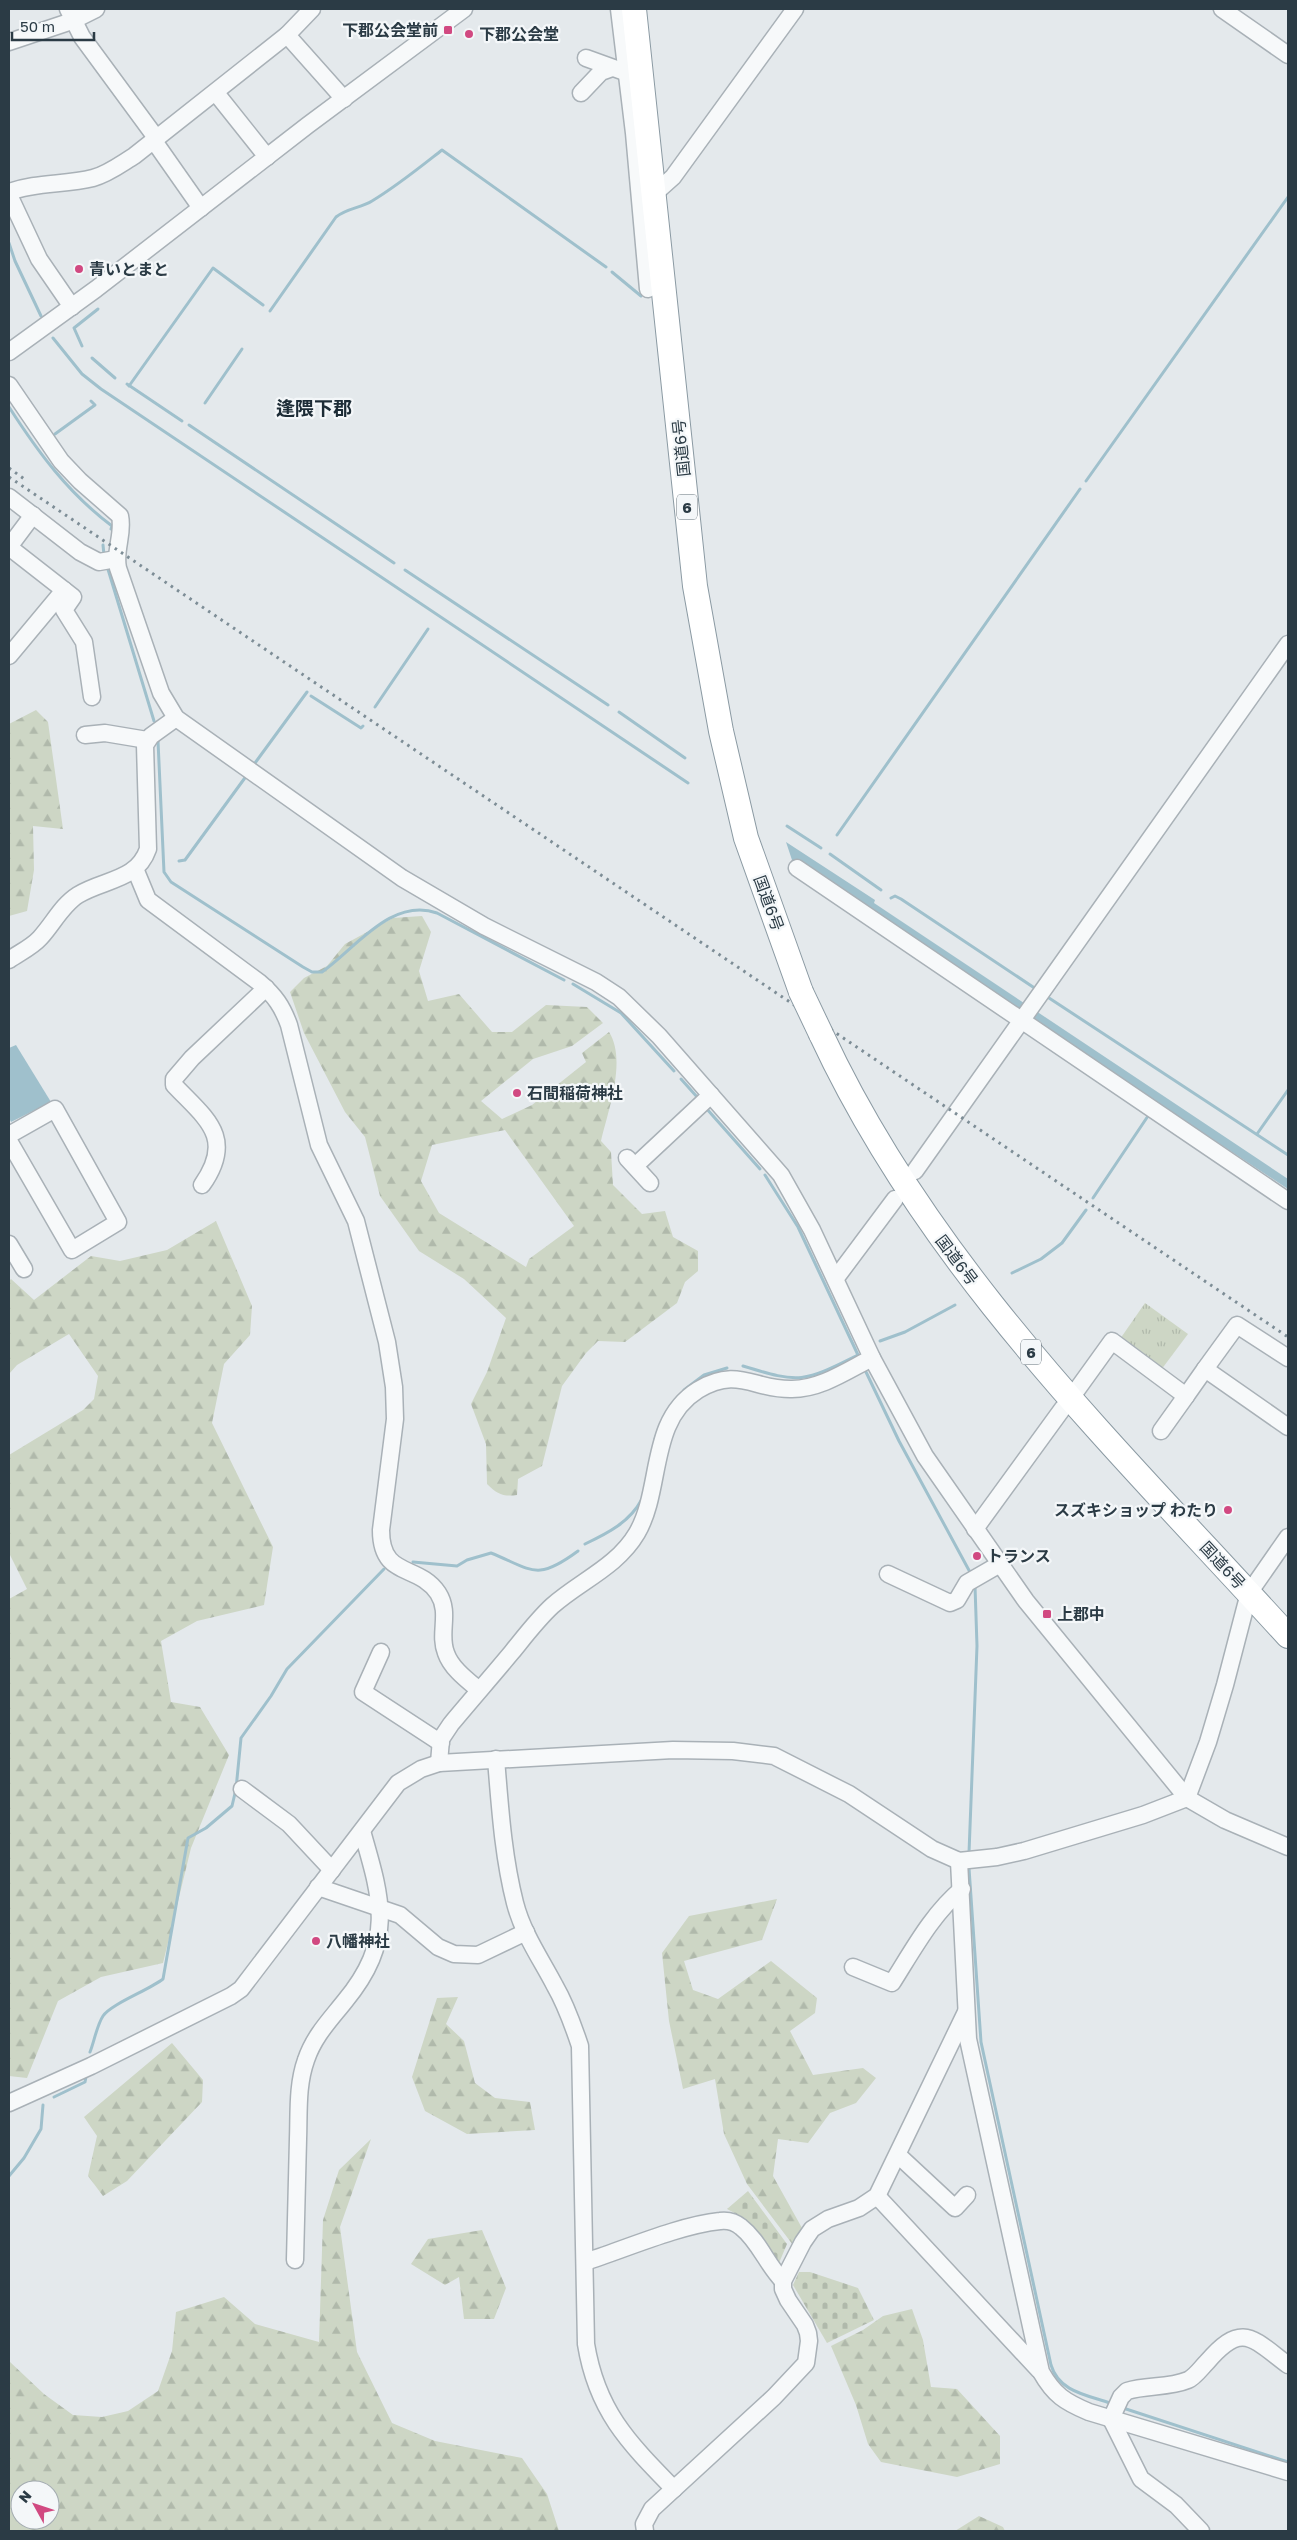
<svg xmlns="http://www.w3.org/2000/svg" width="1297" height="2540" font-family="'Golos Text','Noto Sans JP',sans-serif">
  <defs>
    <pattern id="forest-firs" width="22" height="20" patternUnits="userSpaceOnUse" patternTransform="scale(1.25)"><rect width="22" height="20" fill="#cdd6c5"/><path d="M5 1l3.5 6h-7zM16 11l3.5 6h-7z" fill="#b0b9ab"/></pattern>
    <pattern id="cemetery-stones" width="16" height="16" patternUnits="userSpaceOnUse" patternTransform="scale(1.25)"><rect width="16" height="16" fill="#cdd6c5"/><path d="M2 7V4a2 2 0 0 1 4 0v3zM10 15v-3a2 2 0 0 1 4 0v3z" fill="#b0b9ab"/></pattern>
    <pattern id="park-tufts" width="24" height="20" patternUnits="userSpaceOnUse" patternTransform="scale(1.25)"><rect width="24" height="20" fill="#cdd6c5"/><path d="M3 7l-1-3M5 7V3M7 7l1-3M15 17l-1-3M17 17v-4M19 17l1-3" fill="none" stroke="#b0b9ab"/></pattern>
  </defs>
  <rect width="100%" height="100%" fill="#e4e9ec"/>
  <g fill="url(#forest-firs)" fill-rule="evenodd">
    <path d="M36,710L48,722L63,829L33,826L34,870L27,911L9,916V724Z"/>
    <path d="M422,916L431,932L419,971L428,1001L459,994L492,1032H512L546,1005L587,1007L603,1023L572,1046L533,1059L481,1101L502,1119L532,1105L586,1062L582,1053L609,1032C627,1060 608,1111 601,1141L611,1152L613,1185L642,1214L665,1211L673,1237L698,1251V1271L685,1282L677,1303L625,1342L598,1341L586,1353L562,1386L542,1466L518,1479L517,1495C503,1497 497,1494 487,1484L486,1444L471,1404L487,1372L506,1318L464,1279L419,1251L380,1196L365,1137L345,1112L304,1033L290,992L304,978L327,966L345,944L393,918ZM505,1130L574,1226L529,1259L526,1267L439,1213L421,1181L432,1145Z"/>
    <path d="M216,1221L252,1306L250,1335L224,1364L212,1423L273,1547L264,1605L197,1621L161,1641L171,1702L200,1707L229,1755L191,1848L163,1963L101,1977L58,2001L27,2078L9,2076V1599L27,1589L9,1553V1455L83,1410L94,1399L98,1376L69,1334L17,1365L9,1374V1281L11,1279L34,1300L91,1256L120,1261L167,1250Z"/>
    <path d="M777,1899L762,1940L684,1961L693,1990L718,1999L771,1961L817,1998L815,2013L790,2031L813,2075L863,2068L876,2078L856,2103L830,2113L808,2143L778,2139L773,2176L802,2228L793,2245L747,2184L724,2134L715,2079L683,2089L669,2021L662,1953L689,1916Z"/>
    <path d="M458,1997L446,2024L464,2041L475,2083L495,2098L530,2102L535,2130L467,2134L425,2111L412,2077L437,1998Z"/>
    <path d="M172,2043L203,2080L202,2102L127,2181L103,2196L88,2176L97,2136L84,2117Z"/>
    <path d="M371,2139L340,2227L357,2352L392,2423L435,2441L522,2458L547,2494L559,2531H9V2361L44,2394L73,2415L102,2417L128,2411L158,2391L172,2351L176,2312L224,2297L255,2324L319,2342L323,2220L339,2170ZM20,2490H50V2520H20Z"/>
    <path d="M482,2230L506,2288L494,2319H464L459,2277L445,2285L411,2264L428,2239Z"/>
    <path d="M912,2309L923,2340L931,2387L957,2389L1000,2436V2464L957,2477L881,2462L868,2444L856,2405L831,2346L863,2330L883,2316Z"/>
    <path d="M979,2516L1003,2527L1005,2531H955Z"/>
  </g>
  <g fill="url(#cemetery-stones)">
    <path d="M748,2191L787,2244L779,2263C761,2235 758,2225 727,2209Z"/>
    <path d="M799,2272H810L858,2288L874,2320L827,2343L793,2285Z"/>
  </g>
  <path fill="url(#park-tufts)" d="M1145,1303L1188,1334L1161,1370L1120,1339Z"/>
  <g fill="#9fc0cc">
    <path d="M786,842L875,900L874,903L1288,1179V1189L792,860Z"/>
    <path d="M16,1045L51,1102L11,1122L9,1118V1048Z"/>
  </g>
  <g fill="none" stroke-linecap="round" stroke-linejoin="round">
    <g stroke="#9fc0cc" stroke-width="3">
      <path d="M9,243L15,261L41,316"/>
      <path d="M612,272L641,296"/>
      <path d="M270,311L336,217C347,208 361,208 372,201C397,186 419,168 442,150L606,267"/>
      <path d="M53,338L82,374L101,389L688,783"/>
      <path d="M82,346L74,328L98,309"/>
      <path d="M92,358L115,378"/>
      <path d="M127,384L182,421"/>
      <path d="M129,386L213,268L263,305"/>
      <path d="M205,403L242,349"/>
      <path d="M9,407C38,452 68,493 112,526L111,529"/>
      <path d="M189,425L394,563"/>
      <path d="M55,434L95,405L91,401"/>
      <path d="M1086,481L1288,197"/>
      <path d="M103,545L104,555"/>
      <path d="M107,566L154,721"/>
      <path d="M405,570L608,705"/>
      <path d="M311,696L361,728L363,726"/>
      <path d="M375,707L428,629"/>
      <path d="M619,712L685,758"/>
      <path d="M158,741L164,872L171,882L303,967L312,972H322C355,949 391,897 437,913L564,980"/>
      <path d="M255,763L307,692"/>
      <path d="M787,826L821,848"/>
      <path d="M837,835L1080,489"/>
      <path d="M830,854L881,890"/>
      <path d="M179,861L185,860L247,775"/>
      <path d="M891,898L895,896L901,899L1036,989"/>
      <path d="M573,984L621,1013L674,1071"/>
      <path d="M1046,996L1288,1155"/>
      <path d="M681,1079L698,1098"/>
      <path d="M706,1108L760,1169"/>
      <path d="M1257,1134L1288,1090"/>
      <path d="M1093,1198L1150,1113"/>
      <path d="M1012,1273L1041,1259L1062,1243L1086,1210"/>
      <path d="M880,1341L905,1332L955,1305"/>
      <path d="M743,1366C801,1384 804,1382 858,1355L798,1227L765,1175"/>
      <path d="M866,1372L899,1441L971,1574"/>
      <path d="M684,1390L704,1375L727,1368"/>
      <path d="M655,1439L660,1426"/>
      <path d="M585,1544C608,1533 630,1522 642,1499"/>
      <path d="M413,1562L457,1566L467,1560L491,1553C533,1570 536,1582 578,1551"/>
      <path d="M969,1853L977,1646L975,1586"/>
      <path d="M969,1868L981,2042L1051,2365C1059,2392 1087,2395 1110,2403"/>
      <path d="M90,2052C94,2042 97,2025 103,2016C111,2004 149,1990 163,1979L188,1838L206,1828L232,1806L236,1789L241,1738L271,1696L287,1669L384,1569"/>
      <path d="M54,2097L85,2082L86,2077"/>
      <path d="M9,2176L24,2158L41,2129L43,2105"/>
      <path d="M1123,2408L1288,2462"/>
    </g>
    <g stroke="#a9b1b7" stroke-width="19">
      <g id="minor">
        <path d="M68,9L82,37L157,139"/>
        <path d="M619,9L634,133L648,289"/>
        <path d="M1222,9L1288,55"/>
        <path d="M287,35L344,99"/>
        <path d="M9,42L72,21L96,9"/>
        <path d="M586,58L633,75"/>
        <path d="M216,93L267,157"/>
        <path d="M581,93L601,72L612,68"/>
        <path d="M154,141L201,208"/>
        <path d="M9,192C37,182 65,185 93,178C108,174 121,164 134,156L287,35L312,9"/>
        <path d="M654,194L673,177L795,9"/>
        <path d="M9,195L39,259L72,307"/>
        <path d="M9,352L96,289L308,125L464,9"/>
        <path d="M9,385L61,461L80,481L120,516C124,534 114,550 118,568L161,693L176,718L402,878L484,926L596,982L619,997L659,1036L781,1175L812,1230L872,1358L925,1456L1026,1601L1187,1798L1225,1820L1288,1847"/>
        <path d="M9,497L80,552L99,562L116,559"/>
        <path d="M9,547L73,597L64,610L84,642L92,697"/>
        <path d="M9,547L33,515"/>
        <path d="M9,656L64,590"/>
        <path d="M85,735L105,733L147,740"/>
        <path d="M797,868L1288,1201"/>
        <path d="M136,871L148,900L260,983C275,996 282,1006 289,1025L319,1145L356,1221L387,1342L394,1387L395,1419L381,1530C381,1579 418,1563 438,1593C451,1613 438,1633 446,1653C451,1668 467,1680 479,1690"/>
        <path d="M9,960C19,953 32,947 40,938C53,924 62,905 78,895C104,879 137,881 148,849L145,745L151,736L176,718"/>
        <path d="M9,1135L55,1109L118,1222L72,1250L9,1141"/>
        <path d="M627,1158L650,1183"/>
        <path d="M635,1166L711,1095"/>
        <path d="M915,1171L1288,644"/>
        <path d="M202,1185C236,1137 205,1118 174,1085V1079L192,1058L266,988"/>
        <path d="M9,1244L24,1269"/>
        <path d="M836,1278L895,1199"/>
        <path d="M1205,1369L1237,1325L1288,1358"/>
        <path d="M1076,1391L1112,1341L1186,1396L1205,1369L1288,1427"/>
        <path d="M1161,1431L1186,1396"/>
        <path d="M975,1529L1063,1408"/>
        <path d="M888,1574L950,1603L957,1600L967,1583L1000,1564"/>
        <path d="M381,1652L363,1692L441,1743"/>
        <path d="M496,1759C500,1807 503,1856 515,1903C523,1934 541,1959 555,1986C566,2005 573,2025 580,2046L586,2344C597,2411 628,2442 674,2489"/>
        <path d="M439,1763L441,1739L451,1724C471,1700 492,1676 512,1652C525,1636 537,1620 552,1606C580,1581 617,1567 637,1533C663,1488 648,1421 698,1390C738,1366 754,1390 792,1389C821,1389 848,1370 872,1358"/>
        <path d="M242,1789L289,1824L332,1870"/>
        <path d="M959,1861L968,2039L1041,2372C1054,2395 1065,2402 1089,2412L1288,2472"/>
        <path d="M318,1887L400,1915L438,1947L454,1954L478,1955L526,1932"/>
        <path d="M853,1967L892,1983C913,1950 932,1914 962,1889"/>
        <path d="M9,2103L91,2066L231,1996L241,1989L398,1783L421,1769L439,1763L673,1750L733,1751L774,1756L849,1794L932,1849L959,1861L997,1857L1024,1851L1143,1815L1187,1798L1208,1742L1225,1685L1249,1593L1288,1537"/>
        <path d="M898,2155L955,2208L967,2195"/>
        <path d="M877,2196L1039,2370"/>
        <path d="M295,2260C296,2219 297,2179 298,2139C299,2112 297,2085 306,2060C314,2036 330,2020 345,2001C395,1940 382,1900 362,1831"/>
        <path d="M585,2262C625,2249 680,2225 720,2221C728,2220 735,2222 741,2227C759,2241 767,2265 783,2281"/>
        <path d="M645,2531L644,2524L652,2509L774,2397L806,2363L809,2341L808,2333L805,2325L788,2300L783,2289V2281L803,2242L812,2229L828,2219L859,2208L877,2196L966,2012"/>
        <path d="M1201,2531L1176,2505L1141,2479L1111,2419L1121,2397L1127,2391C1147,2385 1169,2388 1188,2380C1195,2377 1201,2368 1207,2362C1242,2321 1252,2338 1288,2365"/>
      </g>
    </g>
    <g stroke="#8b9aa3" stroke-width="26">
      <g id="highway">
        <path d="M634,9L695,586L721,731L746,838L801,992"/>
        <path d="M821,1034C930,1269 1116,1447 1288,1636"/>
      </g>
    </g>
    <use href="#minor" stroke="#f7f9fa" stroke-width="16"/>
    <use href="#highway" stroke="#fff" stroke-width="24"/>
    <g stroke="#7d8d96" stroke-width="3" stroke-dasharray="2.5 5" stroke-linecap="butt">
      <path d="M9,468L27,481"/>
      <path d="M9,477L1288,1337"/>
    </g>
    <g stroke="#8b9aa3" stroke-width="26" stroke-linecap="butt">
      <path id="highway-bridge" d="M801,992L821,1034"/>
    </g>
    <use href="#highway-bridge" stroke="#fff" stroke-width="24"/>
  </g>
  <g fill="#d14981" stroke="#f4f7f9" stroke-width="2">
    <rect x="443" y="25" width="10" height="10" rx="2.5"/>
    <circle cx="469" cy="34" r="5"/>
    <circle cx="79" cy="269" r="5"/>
    <circle cx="517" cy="1093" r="5"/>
    <circle cx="1228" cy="1510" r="5"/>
    <circle cx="977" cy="1556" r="5"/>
    <rect x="1042" y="1609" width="10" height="10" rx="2.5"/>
    <circle cx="316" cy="1941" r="5"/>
  </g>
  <g text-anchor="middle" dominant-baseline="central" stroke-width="4.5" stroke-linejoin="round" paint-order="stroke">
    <g fill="#f4f7f9" stroke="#67737b" stroke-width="1">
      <rect x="677" y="494.5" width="20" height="25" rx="4"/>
      <rect x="1021" y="1339.5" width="20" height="25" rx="4"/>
    </g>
    <g font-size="15" font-weight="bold" fill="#2b3b45">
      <text x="687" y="507">6</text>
      <text x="1031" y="1352">6</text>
    </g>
    <g font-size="16" font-weight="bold" fill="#2b3b45" stroke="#f4f7f9" text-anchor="start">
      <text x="438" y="30" text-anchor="end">下郡公会堂前</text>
      <text x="479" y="34">下郡公会堂</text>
      <text x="89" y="269">青いとまと</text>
      <text x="527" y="1093">石間稲荷神社</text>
      <text x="1218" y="1510" text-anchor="end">スズキショップ わたり</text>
      <text x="987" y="1556">トランス</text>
      <text x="1057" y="1614">上郡中</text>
      <text x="326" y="1941">八幡神社</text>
    </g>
    <g font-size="16" fill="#2b3b45" stroke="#f4f7f9">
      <text transform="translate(681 448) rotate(-96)">国道6号</text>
      <text transform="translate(769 903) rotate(70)">国道6号</text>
      <text transform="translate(957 1260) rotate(53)">国道6号</text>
      <text transform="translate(1223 1565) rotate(47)">国道6号</text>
    </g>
    <g font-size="19" font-weight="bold" fill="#1d2c36" stroke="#f4f7f9">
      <text x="314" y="407">逢隈下郡</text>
    </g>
  </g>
  <rect width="1297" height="2540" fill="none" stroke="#2b3b45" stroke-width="20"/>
  <g transform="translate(35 2505) rotate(310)"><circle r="24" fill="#f4f7f9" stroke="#a4acb1"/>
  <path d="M0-4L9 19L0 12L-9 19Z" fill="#d14981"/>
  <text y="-8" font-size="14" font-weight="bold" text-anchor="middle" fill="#2b3b45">N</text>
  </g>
  <path d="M12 32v8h82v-8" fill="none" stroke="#2b3b45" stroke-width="2.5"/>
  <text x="20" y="32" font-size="15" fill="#2b3b45" stroke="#f4f7f9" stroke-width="4" paint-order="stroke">50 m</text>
</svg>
